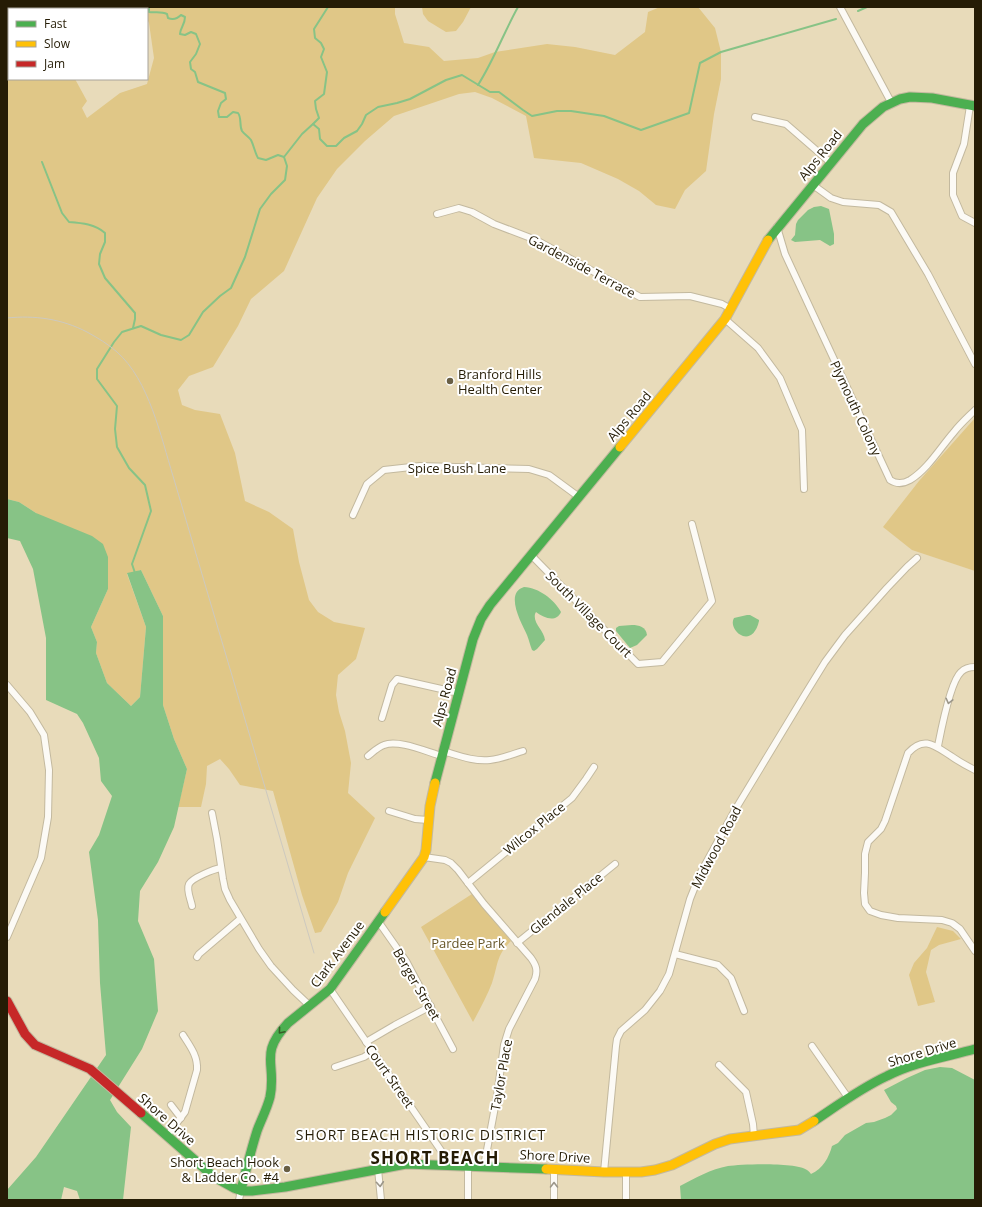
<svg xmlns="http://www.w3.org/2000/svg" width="982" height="1207" font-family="'Open Sans',sans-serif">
  <rect width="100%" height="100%" fill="#e8dbba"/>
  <g fill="#e0c787">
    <path d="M7,7H36L37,9H9V79H75L87,101L82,108L87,118L120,93L147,84L154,58L149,23L147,19V9H142L141,7H395V14L404,43L429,47L444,61L478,58L495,52L547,44L575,47L615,55L645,32L648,12L660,7H698L715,28L721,52V79L714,114L706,171L685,190L675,209L656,205L639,191L618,179L581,163L534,158L526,116L492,98L475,92L459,94L394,116L365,141L337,169L317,198L284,271L251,299L238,326L213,367L189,376L178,390L182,405L195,410L220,414L235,453L245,501L269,512L293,529L299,562L309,600L318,612L334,622L365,628L356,659L338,675L336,695L339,712L345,731L351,763L348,793L375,818L348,873L338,902L321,932L315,933L302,895L273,791L240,785L229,769L220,759L207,766L206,784L201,807H178L187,769L174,739L163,705V616L141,570L127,574L146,627L140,697L131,706L107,683L96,653L97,642L91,627L108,589L36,513L19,502L7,499Z"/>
    <path d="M422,7H471L463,22L456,31L446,32L428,21L423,14Z"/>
    <path d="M975,418V571L912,550L883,527L919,481Z"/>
    <path d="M472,894L511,941C496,955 498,966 492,983C487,996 480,1009 473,1022L421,927Z"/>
    <path d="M937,927L953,931L961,939L939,945L931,950L926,972L935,1002L918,1006L909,975L914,963L927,948Z"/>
  </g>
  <g fill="#87c386">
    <path d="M821,206L829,209L834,234V244L830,246L820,240L795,242L791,240L795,235L796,224L798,220L808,210L814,207Z"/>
    <path d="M7,499L19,502L36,513L92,536L103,544L108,557V589L91,627L97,642L96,653L107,683L131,706L140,697L146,627L127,573L141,570L163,616V705L174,739L187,769L174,827L158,862L140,891L138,921L154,959L158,1011L142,1049L110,1100L117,1112L131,1127L123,1200H80L77,1191L64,1187L61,1200H7V1190L36,1157L106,1055L100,983L98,920L89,852L99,835L112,796L101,781L99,758L83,723L77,714L46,700V638L33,569L20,541L7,538Z"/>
    <path d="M524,587C539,588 554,599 561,612C556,623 544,618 536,612L535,614C533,624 544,630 545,640L537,649L534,651L532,650C530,645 529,640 527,635C522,624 504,593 524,587Z"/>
    <path d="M747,615H750L759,620V621C752,651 727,630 734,618Z"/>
    <path d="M632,625C639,625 646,627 647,635L637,645L630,648L616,631V628L619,626Z"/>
    <path d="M940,1067L952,1068L975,1080V1200H681L680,1186C695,1178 711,1169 728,1166C742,1164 796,1162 807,1170C809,1171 810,1173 811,1174C823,1169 829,1157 832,1146L838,1143L845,1135L866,1123L874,1122L885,1118L891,1115L897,1109L896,1106L891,1102L884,1090L907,1078L925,1070Z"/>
  </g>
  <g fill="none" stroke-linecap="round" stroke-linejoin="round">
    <g stroke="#87c386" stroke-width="2">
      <path d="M858,11L867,7"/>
      <path d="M478,85C494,60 504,32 518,7"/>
      <path d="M313,124L319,118L316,109L315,101L324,94L327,72L321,57L324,49L321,43L315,38L314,29L328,7"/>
      <path d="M284,157L302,134L313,124L319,129L320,139L327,146H336L344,138L357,131L362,124L366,115L378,107L397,103L410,99L446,80L462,75L490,92H499L523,110L532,116L557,111H571L604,116L641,130L689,113L700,63L721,52L836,19"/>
      <path d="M42,162L62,213L69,222C82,223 95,224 105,233V242L100,254L99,264L105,278L135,313V319L133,328"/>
      <path d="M135,573L132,564L151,511L145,485L129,468L117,447L115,429L117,406L97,379V369L114,342L122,332L141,326L161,335L181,340L189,335L203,312L220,296L231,288L245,257L260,209L271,194L285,180L287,166L284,157L278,155L266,160L258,158C255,153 254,146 251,140C249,137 244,134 242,131C239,125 242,118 238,113L233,112L227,117H219L218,111L221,103L226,99L225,93L198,82L195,72L191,69L190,62L196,54L200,44L196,34L191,32L185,35L180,34C180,28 185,25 185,17L181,15C177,19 173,20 168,18L167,14C161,11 155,13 149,12V7"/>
    </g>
    <g stroke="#c3b99f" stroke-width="8">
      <g id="street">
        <path d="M840,7L891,102"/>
        <path d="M970,106L964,144L953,173V195L962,216L975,223"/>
        <path d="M755,117L786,124L831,163"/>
        <path d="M813,185L831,198L843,202L879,205L891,212L928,274L975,364"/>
        <path d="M437,214L459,208L472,212L494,224L536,240L640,297L690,296L722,304L731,309"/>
        <path d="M777,227L785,254L890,480C896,484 903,484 910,480C928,469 940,448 954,432C960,424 968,417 975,410"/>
        <path d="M725,319L758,348L780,378L802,430L804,489"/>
        <path d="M353,515L367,484L384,470L420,466L529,469L549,475L579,497"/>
        <path d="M531,555L638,664L662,662L712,601L692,524"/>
        <path d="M7,685L30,712L44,735L49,770L48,817L41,858L7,937"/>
        <path d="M382,718L392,685L397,679L459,693"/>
        <path d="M938,746C941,731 950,682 961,672C965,668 969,667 975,667"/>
        <path d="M443,751C457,755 474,762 490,760C501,759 513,754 523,751"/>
        <path d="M368,756C373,752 378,747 384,745C398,739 427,752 442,756"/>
        <path d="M975,770C967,766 958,761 951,756C935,746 924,735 908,753L885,821L881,829L868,842L865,854V873L864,893L865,904L870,911L881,915L898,918L942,920L952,923L960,929L975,951"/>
        <path d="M389,811L415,819L428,820"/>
        <path d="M212,813L217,839L223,879L225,889L230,900L259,949L271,966L293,990L310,1006"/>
        <path d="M424,857L445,860L451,863L458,870L484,904L531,958C536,965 538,970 535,979L509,1029L504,1045L497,1096L484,1166"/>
        <path d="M468,883L572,798L586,779L594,767"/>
        <path d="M192,906C191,900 186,890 189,884C192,878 214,869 221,868"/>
        <path d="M378,921L406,961L453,1049"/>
        <path d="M517,943L615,864"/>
        <path d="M675,954L718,965L731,978L744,1011"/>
        <path d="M197,957L199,954L240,919"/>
        <path d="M330,989L444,1155L445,1165"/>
        <path d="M366,1042L395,1025L431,1006"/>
        <path d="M812,1046L849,1099"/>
        <path d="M719,1065L746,1092L753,1124L754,1136"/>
        <path d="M335,1067L364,1057L372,1052"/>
        <path d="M171,1105L181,1118"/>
        <path d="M167,1136L185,1112L197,1070C198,1056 190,1046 183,1035"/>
        <path d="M468,1166V1200"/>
        <path d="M378,1169L381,1200"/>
        <path d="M554,1169V1200"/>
        <path d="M604,1172L616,1046L617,1039L621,1031L645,1010L660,991L669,974L690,899L700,874L735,810L804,696L825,662L845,635L887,588L907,567L917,558"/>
        <path d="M239,1200L241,1190"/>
        <path d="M626,1200V1172"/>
      </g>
    </g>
    <g stroke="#c3b99f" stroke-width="11">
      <g id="fast">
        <path d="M768,240L863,124L883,107L900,99L910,97L932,98L975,106"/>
        <path d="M435,783L473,639L481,619L490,605L620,447"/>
        <path d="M141,1113L214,1177L234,1188L242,1191H252L285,1187L406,1164L546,1169"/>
        <path d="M814,1121C838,1105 861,1088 887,1076C914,1062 946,1057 975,1049"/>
        <path d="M241,1190C246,1170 251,1150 257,1131C261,1120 267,1109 270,1097C277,1063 258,1055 288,1023L330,989L385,912"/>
      </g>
    </g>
    <g stroke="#c3b99f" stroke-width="11">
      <g id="slow">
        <path d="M620,447L725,319L768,240"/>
        <path d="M385,912L424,857L426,850L430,806L435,783"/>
        <path d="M546,1169L604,1172H641L655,1170L672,1165L715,1144L730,1139L799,1130L814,1121"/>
      </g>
    </g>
    <g stroke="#c3b99f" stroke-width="11">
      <path id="jam" d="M7,1001L25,1034L35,1045L90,1069L141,1113"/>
    </g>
    <use href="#street" stroke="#fcfaf5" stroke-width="6"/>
    <use href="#fast" stroke="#4caf50" stroke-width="9"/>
    <use href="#slow" stroke="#ffc107" stroke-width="9"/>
    <use href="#jam" stroke="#c62828" stroke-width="9"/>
    <path stroke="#cdc9bf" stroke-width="1" d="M7,318C35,315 62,319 87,332C98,338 108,344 117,352C149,380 161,437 173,476L314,953"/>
  </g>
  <defs><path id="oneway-chevron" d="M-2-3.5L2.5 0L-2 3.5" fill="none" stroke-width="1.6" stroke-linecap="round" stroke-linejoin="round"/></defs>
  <g stroke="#9b9689">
    <use href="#oneway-chevron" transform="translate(949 701) rotate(104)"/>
    <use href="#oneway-chevron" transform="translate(380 1184) rotate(86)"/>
    <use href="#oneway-chevron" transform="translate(554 1185) rotate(-90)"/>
  </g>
  <use stroke="#375e27" href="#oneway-chevron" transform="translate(281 1031) rotate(130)"/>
  <g fill="#695f44" stroke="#fff" stroke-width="1.5">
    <circle cx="450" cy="381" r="4"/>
    <circle cx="287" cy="1169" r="4"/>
  </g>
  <g text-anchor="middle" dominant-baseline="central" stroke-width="4" stroke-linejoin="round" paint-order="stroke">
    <g font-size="13" fill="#251c05" stroke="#fff">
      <text transform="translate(820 155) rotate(-51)">Alps Road</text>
      <text transform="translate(582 266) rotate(28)">Gardenside Terrace</text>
      <text transform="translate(856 408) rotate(65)">Plymouth Colony</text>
      <text transform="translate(629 416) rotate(-50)">Alps Road</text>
      <text x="457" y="468">Spice Bush Lane</text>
      <text transform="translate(589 614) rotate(45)">South Village Court</text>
      <text transform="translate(444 697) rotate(-75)">Alps Road</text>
      <text transform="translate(534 828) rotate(-39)">Wilcox Place</text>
      <text transform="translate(716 847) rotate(-62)">Midwood Road</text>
      <text transform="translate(566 903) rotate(-39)">Glendale Place</text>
      <text transform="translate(337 954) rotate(-53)">Clark Avenue</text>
      <text transform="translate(417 984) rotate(60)">Berger Street</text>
      <text transform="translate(922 1052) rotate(-17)">Shore Drive</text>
      <text transform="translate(501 1075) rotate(-80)">Taylor Place</text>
      <text transform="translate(390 1076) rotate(55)">Court Street</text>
      <text transform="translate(167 1119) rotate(41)">Shore Drive</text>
      <text transform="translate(555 1156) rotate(3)">Shore Drive</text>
    </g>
    <g font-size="13" fill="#251c05" stroke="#fff" text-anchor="start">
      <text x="458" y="374">Branford Hills<tspan x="458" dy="15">Health Center</tspan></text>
      <text x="279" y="1162" text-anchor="end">Short Beach Hook<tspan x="279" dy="15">&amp; Ladder Co. #4</tspan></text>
    </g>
    <g font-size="13" fill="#665527" stroke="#fff">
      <text x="468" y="943">Pardee Park</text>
    </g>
    <g font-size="14" letter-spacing="1" fill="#251c05" stroke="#fff">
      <text x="421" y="1134">SHORT BEACH HISTORIC DISTRICT</text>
    </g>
    <g font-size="17" font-weight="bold" letter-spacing="1" fill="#251c05" stroke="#fff">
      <text x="435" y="1157">SHORT BEACH</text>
    </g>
  </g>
  <rect width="982" height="1207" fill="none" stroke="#251c05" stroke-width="16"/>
  <rect x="8" y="8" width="140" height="72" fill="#ffffff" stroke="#a8a49b"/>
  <rect x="16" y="21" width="20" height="6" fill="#4caf50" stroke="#a8a49b"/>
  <text x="44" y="28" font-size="12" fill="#251c05">Fast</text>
  <rect x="16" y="41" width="20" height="6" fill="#ffc107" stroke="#a8a49b"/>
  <text x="44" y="48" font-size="12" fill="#251c05">Slow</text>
  <rect x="16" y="61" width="20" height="6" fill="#c62828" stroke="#a8a49b"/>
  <text x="44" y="68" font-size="12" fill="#251c05">Jam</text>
</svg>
